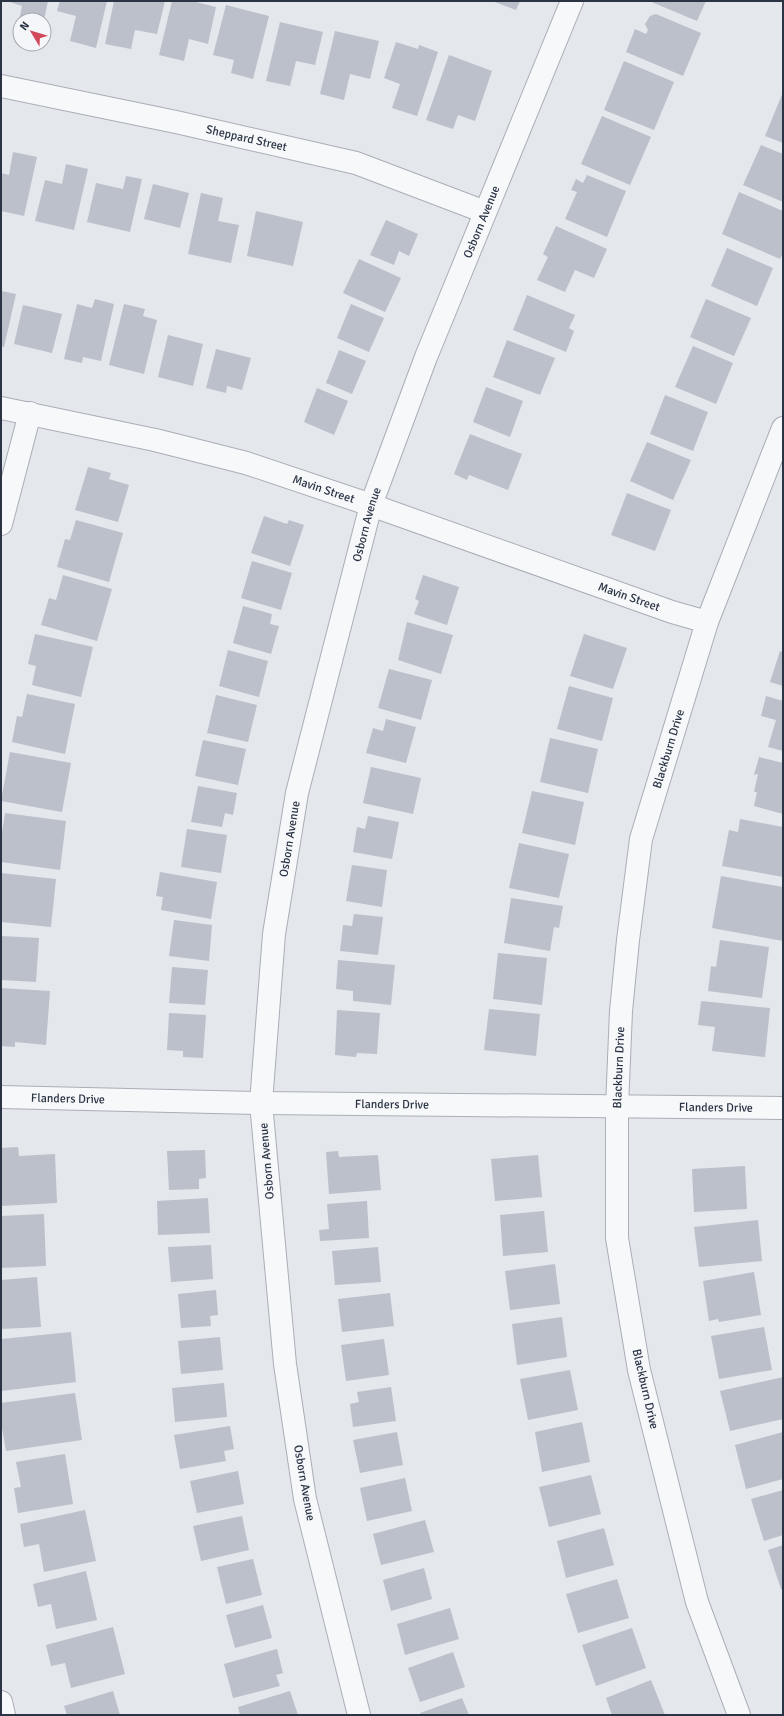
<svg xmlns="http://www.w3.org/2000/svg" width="784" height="1716" font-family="Signika,sans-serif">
  <rect width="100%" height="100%" fill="#e4e7ec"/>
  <g fill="#bbc0ca">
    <path d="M7,1H48L44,20H20V26H18L22,6Z"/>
    <path d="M60,1H107L96,48L70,41L76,16L57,11Z"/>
    <path d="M114,1H165L157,34L135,30L131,49L105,44Z"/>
    <path d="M172,1H192L216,7L208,44L189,39L184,61L159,55Z"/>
    <path d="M492,1H520L516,10Z"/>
    <path d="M649,1H706L697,21Z"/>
    <path d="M226,5L269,16L253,79L231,73L234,60L213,55Z"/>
    <path d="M656,14L701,33L683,76L626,52L635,29L646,34L648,30L645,24L650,16Z"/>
    <path d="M280,22L323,32L315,65L296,61L290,86L266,81Z"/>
    <path d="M335,31L379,41L370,79L350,74L344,100L320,94Z"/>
    <path d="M396,42L418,49L419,45L438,52L417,116L392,108L400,84L384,78Z"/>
    <path d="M449,55L492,71L475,121L458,115L453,129L426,120Z"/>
    <path d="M624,61L674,82L654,130L604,110Z"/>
    <path d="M783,92V143L765,136Z"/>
    <path d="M602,116L651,137L630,185L581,164Z"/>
    <path d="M761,145L783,154V202L743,185Z"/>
    <path d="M13,152L37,157L24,216L1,211V173L9,175Z"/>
    <path d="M66,164L88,169L74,230L35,221L45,180L62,184Z"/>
    <path d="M587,175L626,191L607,237L565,219L577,192L571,190L576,179L583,183Z"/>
    <path d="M126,176L142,179L130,232L87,222L96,183L123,189Z"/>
    <path d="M153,184L189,193L180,228L144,219Z"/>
    <path d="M739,192L783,211V253L780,259L722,234Z"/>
    <path d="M201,193L223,198L218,221L239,225L231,263L188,254Z"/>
    <path d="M256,211L303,222L293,266L247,256Z"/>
    <path d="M386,220L418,234L409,256L399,251L394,265L370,255Z"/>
    <path d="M556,226L607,249L594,278L575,270L565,292L537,280L548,257L543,254Z"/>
    <path d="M727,248L773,268L757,306L711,286Z"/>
    <path d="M359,259L401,278L385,312L343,293Z"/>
    <path d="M1,291L16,294L4,347L1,346Z"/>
    <path d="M527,295L575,315L569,328L574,331L566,352L513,330Z"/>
    <path d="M95,299L114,304L101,361L83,357L82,363L64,359L77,304L92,308Z"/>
    <path d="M706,299L751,318L734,356L690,337Z"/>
    <path d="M124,304L145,309L143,316L157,320L144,374L109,365Z"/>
    <path d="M351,304L384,318L369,352L337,338Z"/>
    <path d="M23,305L62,314L52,353L14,344Z"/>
    <path d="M168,335L203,344L193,386L158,377Z"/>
    <path d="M507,340L555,358L540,395L493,377Z"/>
    <path d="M693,346L733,363L716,404L675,387Z"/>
    <path d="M216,349L251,358L242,390L227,386L226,393L206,388Z"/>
    <path d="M339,350L366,361L352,394L326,383Z"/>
    <path d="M486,387L523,401L510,437L473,422Z"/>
    <path d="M317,388L348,401L334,435L304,422Z"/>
    <path d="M665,395L708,412L693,451L650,434Z"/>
    <path d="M470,434L522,454L508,490L469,475L467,480L454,474Z"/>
    <path d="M647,442L691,460L673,500L630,481Z"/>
    <path d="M88,467L111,473L109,479L129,485L118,522L75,510Z"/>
    <path d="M627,493L671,510L655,551L611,535Z"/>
    <path d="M264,516L287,524L289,520L304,525L290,566L251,553Z"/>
    <path d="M76,520L123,533L109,582L57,567L65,539L70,540Z"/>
    <path d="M252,561L292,573L281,610L241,598Z"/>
    <path d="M63,575L112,589L97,641L41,625L49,598L56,600Z"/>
    <path d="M423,575L459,587L447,625L414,614L419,601L415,599Z"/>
    <path d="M243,606L272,614L270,624L279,626L271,654L233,643Z"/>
    <path d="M407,622L453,635L441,674L398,660Z"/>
    <path d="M35,634L93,647L81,697L32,685L36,666L28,664Z"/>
    <path d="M584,634L627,648L613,689L570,676Z"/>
    <path d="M228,650L268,661L259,697L219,686Z"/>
    <path d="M780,651L783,652V686L770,682Z"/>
    <path d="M389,669L432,680L421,720L378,708Z"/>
    <path d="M569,686L613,698L602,741L557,729Z"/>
    <path d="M27,694L75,704L65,754L12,742L17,716L22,717Z"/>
    <path d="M216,695L257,705L248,742L207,733Z"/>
    <path d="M766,696L783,701V751L768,747L776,720L761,716Z"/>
    <path d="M386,719L416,727L406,763L366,753L373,728L383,731Z"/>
    <path d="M550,738L598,749L588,793L540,782Z"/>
    <path d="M203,740L246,749L238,785L195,776Z"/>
    <path d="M10,752L71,763L62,812L1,801Z"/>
    <path d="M759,757L783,763V814L754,806L757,792H754L758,774L754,775Z"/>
    <path d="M371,767L421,778L413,814L363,803Z"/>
    <path d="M198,786L237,793L233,815L225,813L222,827L191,822Z"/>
    <path d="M532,791L584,802L575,845L522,833Z"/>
    <path d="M5,813L66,821L60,870L1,862V839Z"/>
    <path d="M368,816L399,822L392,859L353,852L357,827L365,829Z"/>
    <path d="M740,819L783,827V877L722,866L729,830L738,832Z"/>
    <path d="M187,829L227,835L221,873L181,867Z"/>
    <path d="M519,843L569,854L559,898L509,888Z"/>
    <path d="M352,865L387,870L382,907L346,901Z"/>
    <path d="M160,872L217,882L211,919L161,910L163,897L156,896Z"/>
    <path d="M1,873L56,879L51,927L1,922Z"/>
    <path d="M721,876L783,887V941L712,928Z"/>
    <path d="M511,898L563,906L559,928L554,927L550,951L504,943Z"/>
    <path d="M354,914L383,917L378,955L340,951L343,925L352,926Z"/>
    <path d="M174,920L212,925L209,961L169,956Z"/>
    <path d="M1,936L39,938L36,982L1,980Z"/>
    <path d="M720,940L769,947L762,998L708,991L711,966L716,967Z"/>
    <path d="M498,953L547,958L542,1005L493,999Z"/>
    <path d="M338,960L395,965L391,1005L353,1001V991L336,989Z"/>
    <path d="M172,967L208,970L205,1005L169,1003Z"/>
    <path d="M1,988L50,991L46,1045L15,1042V1047L1,1046Z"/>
    <path d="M701,1001L770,1008L765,1057L712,1051L715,1027L698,1025Z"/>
    <path d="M489,1009L540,1014L536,1056L484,1050Z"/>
    <path d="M337,1010L380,1013L377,1054L357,1053L356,1057L335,1055Z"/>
    <path d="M169,1013L206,1015L203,1058L183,1057V1051L167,1050Z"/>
    <path d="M18,1147L19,1156L55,1154L57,1203L1,1206V1148Z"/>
    <path d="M205,1150L206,1178L199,1179V1189L169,1190L167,1151Z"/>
    <path d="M338,1151L339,1157L378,1155L381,1190L329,1194L326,1152Z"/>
    <path d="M538,1155L542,1197L495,1201L491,1159Z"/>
    <path d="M745,1166L747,1209L694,1212L692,1169Z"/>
    <path d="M208,1198L210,1233L158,1235L157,1201Z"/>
    <path d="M367,1201L369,1238L320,1241L319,1230L329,1229L327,1204Z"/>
    <path d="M544,1211L548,1252L503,1256L500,1215Z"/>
    <path d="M44,1214L46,1266L1,1268V1216Z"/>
    <path d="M758,1220L762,1261L699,1267L694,1227Z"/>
    <path d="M211,1245L213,1279L171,1282L168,1247Z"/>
    <path d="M378,1247L381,1282L335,1285L332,1251Z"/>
    <path d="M555,1264L560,1304L510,1310L505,1271Z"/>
    <path d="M754,1272L761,1315L719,1322L718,1319L709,1321L703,1281Z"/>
    <path d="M37,1277L41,1327L1,1329V1280Z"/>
    <path d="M216,1290L218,1315L210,1316L211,1326L181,1328L178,1294Z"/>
    <path d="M390,1293L394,1326L342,1332L338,1299Z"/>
    <path d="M562,1317L567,1357L517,1365L512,1324Z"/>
    <path d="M764,1327L772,1370L719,1379L711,1336Z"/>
    <path d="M71,1332L76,1382L1,1391V1339Z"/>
    <path d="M220,1337L223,1370L181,1374L178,1341Z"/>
    <path d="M384,1339L389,1375L346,1381L341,1345Z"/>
    <path d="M570,1370L578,1410L528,1420L520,1379Z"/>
    <path d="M783,1377V1419L730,1431L720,1391Z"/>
    <path d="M224,1383L227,1417L175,1422L172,1388Z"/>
    <path d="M391,1387L396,1421L353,1427L350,1404L359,1402L357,1392Z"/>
    <path d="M75,1393L82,1440L6,1451L1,1422V1403Z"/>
    <path d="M582,1422L590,1462L542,1472L535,1432Z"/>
    <path d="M230,1426L234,1449L224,1451L226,1461L180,1469L174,1435Z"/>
    <path d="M397,1432L403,1465L360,1473L353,1440Z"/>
    <path d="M783,1432V1479L746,1489L735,1445Z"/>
    <path d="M65,1454L73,1504L18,1513L14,1488L21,1487L16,1462Z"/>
    <path d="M238,1471L244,1504L197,1513L190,1481Z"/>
    <path d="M591,1475L601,1514L549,1527L539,1487Z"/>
    <path d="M405,1478L412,1511L367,1521L360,1488Z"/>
    <path d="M783,1490V1535L764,1541L751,1499Z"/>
    <path d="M85,1510L96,1561L44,1572L39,1544L24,1547L20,1524Z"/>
    <path d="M242,1516L249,1550L201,1561L193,1526Z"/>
    <path d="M425,1520L434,1552L381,1565L373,1534Z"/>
    <path d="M604,1528L614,1565L566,1578L557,1541Z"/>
    <path d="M783,1545V1589H781L768,1550Z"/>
    <path d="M253,1559L262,1595L226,1604L217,1567Z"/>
    <path d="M424,1568L432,1599L391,1611L383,1580Z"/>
    <path d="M86,1571L97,1620L56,1629L51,1604L38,1607L33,1584Z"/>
    <path d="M617,1579L629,1618L578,1633L566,1594Z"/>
    <path d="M263,1605L272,1638L235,1648L226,1615Z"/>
    <path d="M450,1608L459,1639L405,1655L397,1624Z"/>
    <path d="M113,1627L125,1674L71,1688L65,1663L51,1666L46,1645Z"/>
    <path d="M632,1628L646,1668L596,1686L582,1645Z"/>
    <path d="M277,1649L283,1673L276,1675L280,1686L233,1698L224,1664Z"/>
    <path d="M453,1652L465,1687L420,1702L408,1668Z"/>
    <path d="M651,1680L665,1715H612L606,1698Z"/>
    <path d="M113,1691L120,1715H67L64,1706Z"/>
    <path d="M290,1691L298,1715H240L238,1707Z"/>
    <path d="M462,1698L469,1715H421L420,1713Z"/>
  </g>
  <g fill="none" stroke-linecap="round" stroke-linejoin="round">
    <g stroke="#a9aeb7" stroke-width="24">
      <g id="minor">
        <path id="s1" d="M1,86L176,122L356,163L485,212"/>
        <path id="s2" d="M1,408L155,440L246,463L371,505L672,612L707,622"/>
        <path d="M1,524L30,413"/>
        <path id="s3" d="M1,1097L261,1103L783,1108"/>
        <path d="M1,1702L4,1715"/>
        <path id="s4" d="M359,1715L305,1499L285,1364L261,1103L274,934L297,793L371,505L426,357L572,1"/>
        <path id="s5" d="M739,1715L697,1602L639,1370L617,1238V1107L621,1011L628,940L641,839L707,622L783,428"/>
      </g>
    </g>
    <use href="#minor" stroke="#f7f8fa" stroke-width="22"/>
  </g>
  <g text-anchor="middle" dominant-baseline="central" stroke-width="3" stroke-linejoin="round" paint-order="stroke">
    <g font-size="12" fill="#2b3445" stroke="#f4f6f9">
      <text stroke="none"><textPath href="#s1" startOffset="251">Sheppard Street</textPath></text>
      <text stroke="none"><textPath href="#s4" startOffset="1535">Osborn Avenue</textPath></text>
      <text stroke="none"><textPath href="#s2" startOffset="333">Mavin Street</textPath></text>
      <text stroke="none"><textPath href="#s4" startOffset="1211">Osborn Avenue</textPath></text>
      <text stroke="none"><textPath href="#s2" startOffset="657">Mavin Street</textPath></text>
      <text stroke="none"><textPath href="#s5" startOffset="988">Blackburn Drive</textPath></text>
      <text stroke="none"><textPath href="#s4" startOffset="887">Osborn Avenue</textPath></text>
      <text stroke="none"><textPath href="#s5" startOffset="664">Blackburn Drive</textPath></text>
      <text stroke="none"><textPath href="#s3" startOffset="67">Flanders Drive</textPath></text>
      <text stroke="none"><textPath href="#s3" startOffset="391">Flanders Drive</textPath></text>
      <text stroke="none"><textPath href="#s3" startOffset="715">Flanders Drive</textPath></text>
      <text transform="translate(267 1161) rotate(-95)">Osborn Avenue</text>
      <text transform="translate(645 1389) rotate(77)">Blackburn Drive</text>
      <text transform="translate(304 1483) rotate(80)">Osborn Avenue</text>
    </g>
  </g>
  <rect width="784" height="1716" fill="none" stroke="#2b3445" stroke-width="4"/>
  <g transform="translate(32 32) rotate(308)"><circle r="19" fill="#f4f6f9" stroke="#a4a8b1"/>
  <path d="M0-3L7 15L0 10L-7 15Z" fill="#d1495b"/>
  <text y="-6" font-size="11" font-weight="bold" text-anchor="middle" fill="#2b3445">N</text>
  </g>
</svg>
